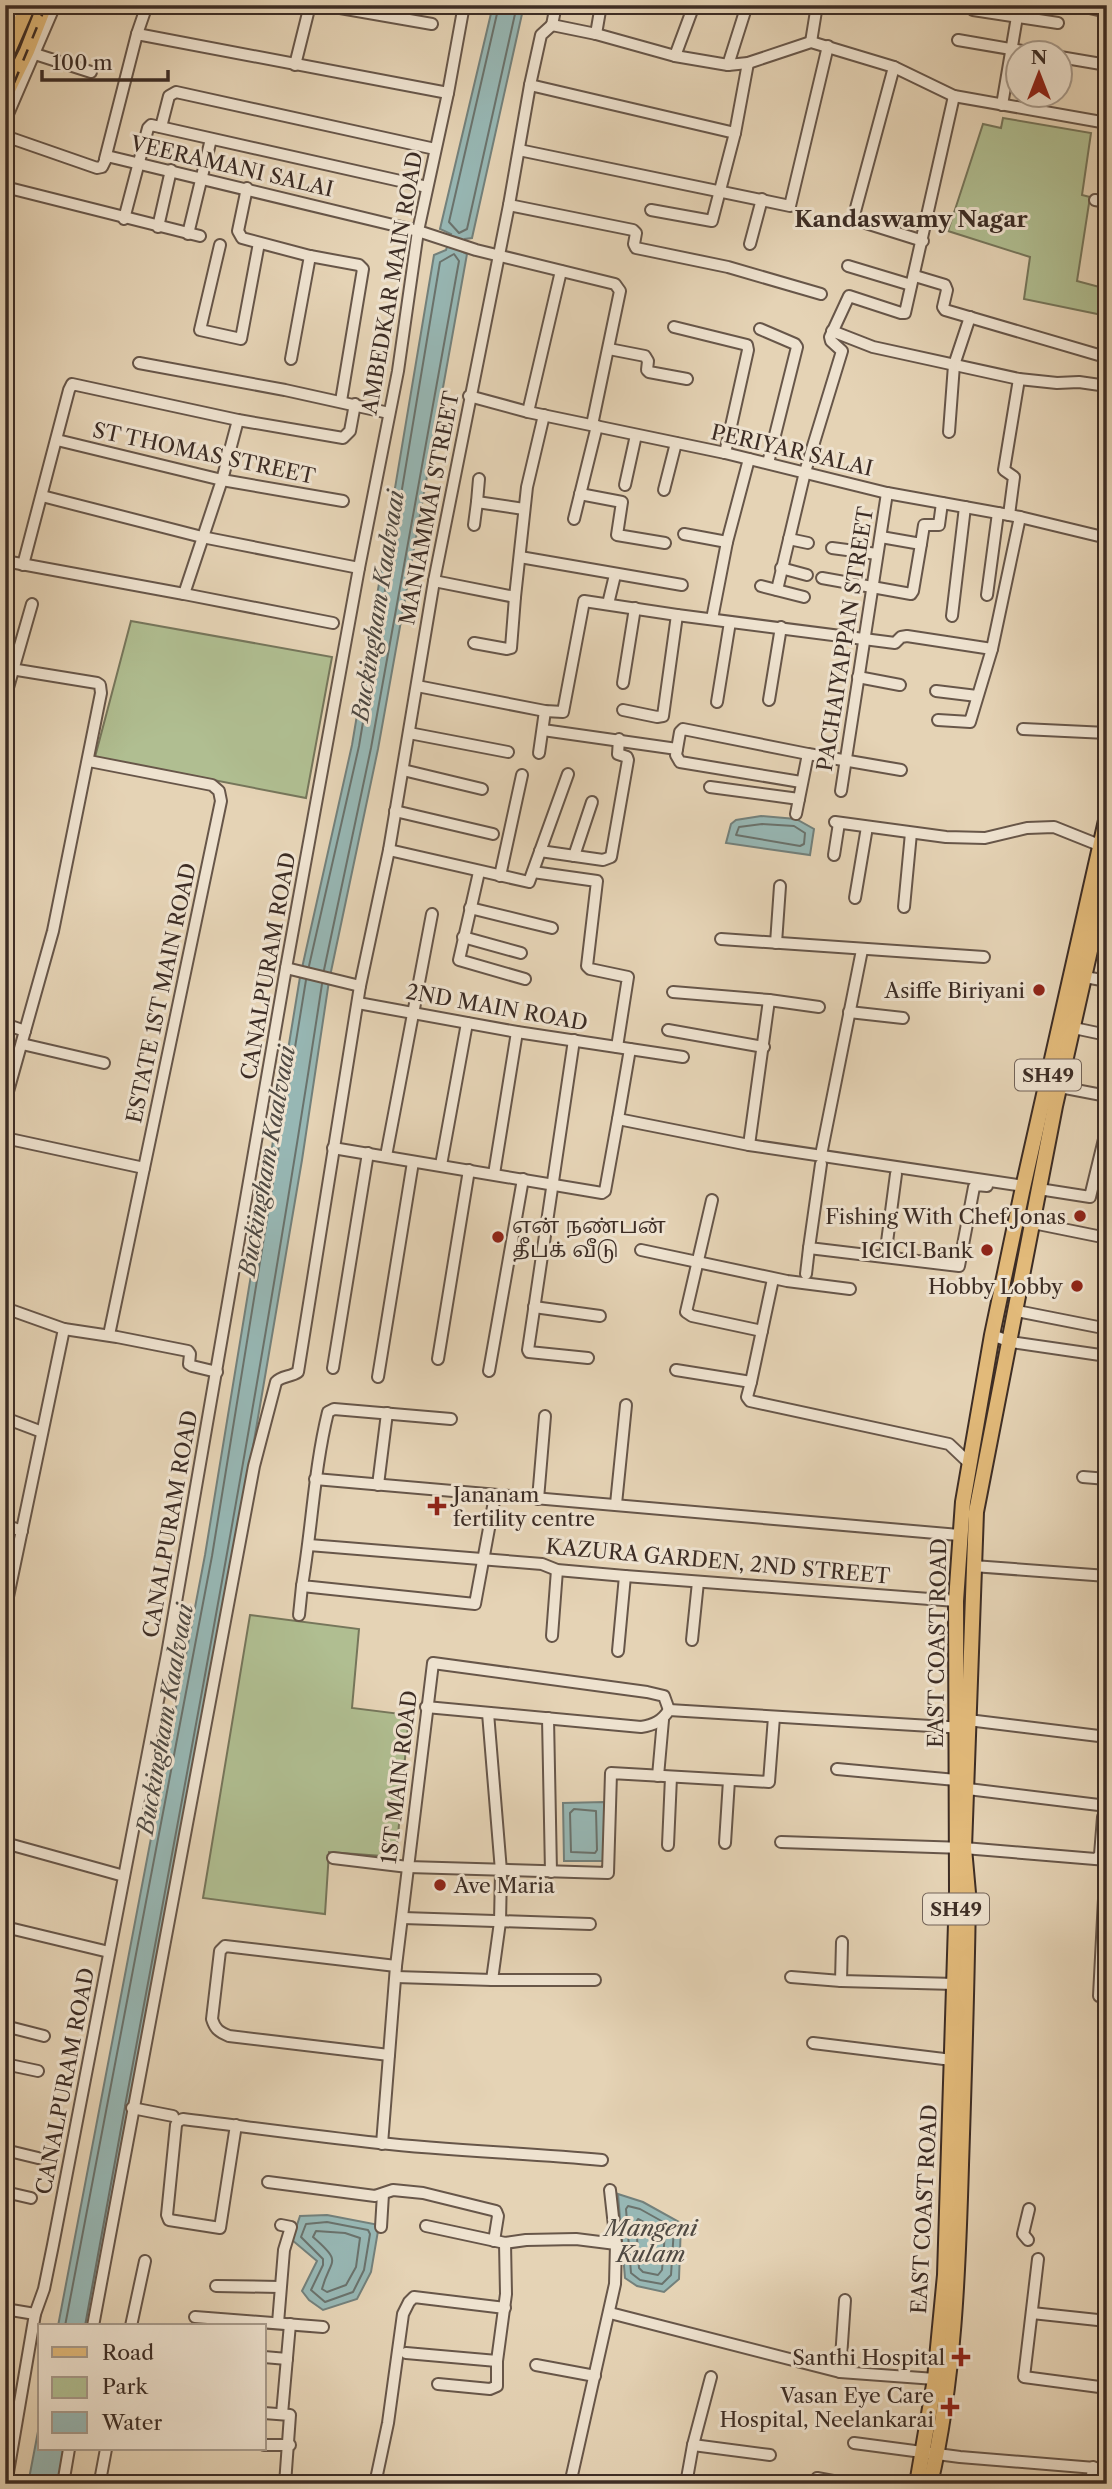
<svg xmlns="http://www.w3.org/2000/svg" width="1112" height="2489" font-family="'Libre Caslon Text','Noto Serif Tamil',serif">
  <rect width="100%" height="100%" fill="#e5d3b5"/>
  <filter id="stains"><feTurbulence type="fractalNoise" baseFrequency=".00286" numOctaves="4"/><feColorMatrix values="0 0 0 0 .2 0 0 0 0 .09 0 0 0 0 .02 0 0 0 .5 -.17"/></filter>
  <radialGradient id="worn" r=".72"><stop offset=".6" stop-color="#630" stop-opacity="0"/><stop offset="1" stop-color="#630" stop-opacity=".3"/></radialGradient>
  <g fill="#b0be91" stroke="#76765b" stroke-width="2">
    <path d="M1003,118L1091,133L1082,195L1090,197L1077,281L1107,289V316L1024,299L1030,257L948,231L983,124L1001,128Z"/>
    <path d="M131,621L332,657L306,798L95,757Z"/>
    <path d="M250,1615L359,1629L352,1708L409,1715L396,1857L329,1852L325,1914L203,1898Z"/>
  </g>
  <g fill="#97b7b4" stroke="#73807b" stroke-width="2">
    <path d="M493,5H524L472,238L465,239L461,251L467,254L378,749L329,981L302,1160L234,1558L92,2326H58L205,1555L300,977L352,745L434,255L446,250L451,234L440,229Z"/>
    <path d="M761,816L796,819L814,829L810,855L726,843L731,824L736,820Z"/>
    <path d="M604,1802V1861H564L563,1803Z"/>
    <path d="M618,2194L643,2202L681,2223L679,2279L664,2292L637,2286L625,2278Z"/>
    <path d="M327,2215L379,2225L371,2272L357,2299L323,2310L309,2300L302,2291L317,2261L292,2240L300,2216Z"/>
    <path d="M40,2421V2449H69L63,2484H28Z"/>
  </g>
  <g fill="none" stroke-linecap="round" stroke-linejoin="round">
    <g stroke="#6a726c" stroke-width="2">
      <path d="M499,5L449,222L459,233L467,229L517,5"/>
      <path d="M762,824L794,826L805,833L804,844L800,846L736,835L739,827Z"/>
      <path d="M309,966L359,746L440,262L454,254L459,261L371,748L324,970"/>
      <path d="M574,1809L596,1811L597,1850L595,1853L571,1852L570,1813Z"/>
      <path d="M125,2106C195,1733 265,1359 322,984"/>
      <path d="M628,2206L640,2209L674,2228L671,2275L662,2284L640,2280L631,2273L626,2209Z"/>
      <path d="M638,2219L665,2233L662,2270L658,2275L643,2272L639,2268L636,2222Z"/>
      <path d="M327,2222L368,2230L370,2234L364,2270L353,2292L325,2302L311,2290L323,2265V2259L301,2237L306,2224Z"/>
      <path d="M316,2231L345,2233L360,2238L356,2267L346,2285L327,2292L322,2289C330,2258 344,2264 313,2237Z"/>
      <path d="M65,2326L212,1556L306,980"/>
      <path d="M85,2326L125,2107"/>
    </g>
    <g stroke="#675649" stroke-width="14">
      <g id="minor">
        <path d="M323,5L432,24"/>
        <path d="M1076,5L1107,12"/>
        <path d="M973,10L1058,23"/>
        <path d="M552,25L596,34L675,56L728,65L748,63L811,42L894,67L954,96L1107,123"/>
        <path d="M552,25L556,5"/>
        <path d="M5,30L16,5"/>
        <path d="M137,34L147,5"/>
        <path d="M596,34L601,5"/>
        <path d="M958,40L1028,52"/>
        <path d="M811,42L817,5"/>
        <path d="M35,54L91,72"/>
        <path d="M675,56L694,5"/>
        <path d="M1060,57L1107,65"/>
        <path d="M295,65L310,5"/>
        <path d="M728,65L747,5"/>
        <path d="M894,67L853,219L923,241"/>
        <path d="M530,85L735,133"/>
        <path d="M1002,105L1019,5"/>
        <path d="M5,121L55,5"/>
        <path d="M161,127L169,96L176,92L435,149"/>
        <path d="M5,136L97,168L102,167L107,157H111L418,231L476,250L615,284L620,291L592,425"/>
        <path d="M519,150L790,206L828,46"/>
        <path d="M105,159L137,34L448,93"/>
        <path d="M5,187L200,236"/>
        <path d="M247,188L238,231L242,238L310,256L359,265L363,269L341,401"/>
        <path d="M1095,200L1107,202"/>
        <path d="M509,205L633,230L636,233L634,244L636,248L728,267L821,294"/>
        <path d="M651,210L712,221L735,133L748,63"/>
        <path d="M124,219L148,128L151,125L427,187"/>
        <path d="M158,227L171,170"/>
        <path d="M188,234L211,139"/>
        <path d="M750,244L762,199"/>
        <path d="M220,245L200,330L241,339L259,243"/>
        <path d="M848,266L911,285"/>
        <path d="M915,276L945,285L947,290L943,307L945,310L1102,356"/>
        <path d="M674,327L747,345L748,350L725,453"/>
        <path d="M760,329L795,344L797,347L768,463"/>
        <path d="M832,331L873,347L1019,379L1057,383L1079,382L1107,386"/>
        <path d="M609,349L645,356L648,361L647,370L649,372L687,379"/>
        <path d="M291,359L310,256"/>
        <path d="M139,363L285,390L389,413"/>
        <path d="M469,396L528,412L725,453L887,493L1020,517L1107,538"/>
        <path d="M528,412L561,271"/>
        <path d="M949,432L954,365L970,317"/>
        <path d="M57,440L222,480L343,501"/>
        <path d="M479,479L477,502L524,509"/>
        <path d="M625,485L636,435"/>
        <path d="M664,490L676,443"/>
        <path d="M580,494L622,502L617,535L665,543"/>
        <path d="M42,496L202,537L359,568"/>
        <path d="M1009,515L1014,477L1004,470L1019,379"/>
        <path d="M574,519L597,426"/>
        <path d="M474,525L477,502"/>
        <path d="M684,534L727,542"/>
        <path d="M881,537L921,544L924,525H939L942,503"/>
        <path d="M789,539L808,543"/>
        <path d="M832,548L877,554"/>
        <path d="M520,557L682,585"/>
        <path d="M5,561L184,594L222,480L238,420"/>
        <path d="M23,565L69,390L72,384L238,420L343,438L350,431L355,404"/>
        <path d="M781,568L807,575"/>
        <path d="M822,578L911,594L913,591L921,544"/>
        <path d="M434,581L515,597L527,487L544,415"/>
        <path d="M761,586L804,597"/>
        <path d="M777,590L805,472L842,351L831,341L830,337L849,296L901,313H905L954,96"/>
        <path d="M184,594L333,623"/>
        <path d="M987,595L998,513"/>
        <path d="M608,604L615,575"/>
        <path d="M952,616L965,507"/>
        <path d="M712,619L727,542L749,459"/>
        <path d="M474,643L507,649L511,648L515,597"/>
        <path d="M5,668L97,683L100,685L101,693L53,931L5,1102"/>
        <path d="M858,677L900,685"/>
        <path d="M623,683L635,608"/>
        <path d="M417,686L545,711L563,712L584,601L677,615L895,643L901,637L907,636L992,649"/>
        <path d="M936,691L977,696"/>
        <path d="M5,698L32,604"/>
        <path d="M769,700L781,627"/>
        <path d="M717,702L730,622"/>
        <path d="M623,710L657,717L663,716L677,615"/>
        <path d="M938,720L970,722L992,649L1020,517"/>
        <path d="M1023,729L1107,733"/>
        <path d="M543,730L677,749"/>
        <path d="M409,733L508,752"/>
        <path d="M539,753L545,711"/>
        <path d="M89,761L212,785L219,791L221,801L109,1335"/>
        <path d="M403,770L482,789"/>
        <path d="M801,782L680,762L676,755L680,732L683,729L808,754L901,770"/>
        <path d="M710,787L799,799"/>
        <path d="M841,791L887,493"/>
        <path d="M395,811L493,834"/>
        <path d="M796,814L808,754"/>
        <path d="M835,822L946,837L985,838L1027,828L1054,827L1104,847"/>
        <path d="M389,850L529,882L568,774"/>
        <path d="M540,851L603,860L611,857L628,760L627,757L618,754L619,739"/>
        <path d="M834,855L839,823"/>
        <path d="M574,856L592,802"/>
        <path d="M479,872L459,960L525,979"/>
        <path d="M533,872L597,881L587,966L590,969L628,977L617,1047"/>
        <path d="M500,876L522,775"/>
        <path d="M855,898L867,827"/>
        <path d="M904,907L911,833"/>
        <path d="M470,908L552,928"/>
        <path d="M463,937L521,953"/>
        <path d="M721,939L984,957"/>
        <path d="M776,943L780,886"/>
        <path d="M286,968L360,986"/>
        <path d="M1085,977L1107,981"/>
        <path d="M673,992L769,1000L819,1007"/>
        <path d="M358,1003L517,1032L683,1057"/>
        <path d="M849,1012L903,1018"/>
        <path d="M5,1024L25,1031"/>
        <path d="M1074,1028L1107,1035"/>
        <path d="M668,1030L764,1047"/>
        <path d="M574,1040L528,1350L529,1352L588,1358"/>
        <path d="M22,1044L104,1063"/>
        <path d="M630,1049L618,1119L749,1145L1024,1186"/>
        <path d="M1060,1087L1107,1096"/>
        <path d="M5,1138L144,1168"/>
        <path d="M749,1145L769,1000"/>
        <path d="M333,1148L602,1193L605,1191L618,1119"/>
        <path d="M821,1155L862,950"/>
        <path d="M386,1156L432,914"/>
        <path d="M821,1164L809,1248L959,1266L974,1187L976,1185L987,1186"/>
        <path d="M441,1165L467,1023"/>
        <path d="M494,1174L517,1032"/>
        <path d="M1039,1189L1090,1197L1107,1127"/>
        <path d="M712,1200L686,1312L692,1316L762,1331"/>
        <path d="M1033,1223L1107,1238"/>
        <path d="M641,1250L787,1281L850,1289"/>
        <path d="M885,1257L896,1174"/>
        <path d="M806,1274L809,1248"/>
        <path d="M534,1307L600,1316"/>
        <path d="M5,1308L64,1329L117,1337L188,1351L190,1354L189,1364L192,1366L217,1372"/>
        <path d="M1017,1311L1103,1328L1107,1313"/>
        <path d="M992,1335L1011,1342L1107,1356"/>
        <path d="M438,1359L469,1170"/>
        <path d="M333,1368L368,1153"/>
        <path d="M676,1370L751,1382L773,1279"/>
        <path d="M489,1371L523,1179"/>
        <path d="M378,1377L413,1162"/>
        <path d="M751,1382L747,1397L750,1401L949,1444L968,1462"/>
        <path d="M5,1418L42,1432"/>
        <path d="M451,1419L334,1409L328,1412C314,1469 312,1528 302,1586L475,1604L495,1496"/>
        <path d="M1083,1477L1107,1479"/>
        <path d="M315,1479L959,1535"/>
        <path d="M378,1485L387,1413"/>
        <path d="M538,1499L545,1416"/>
        <path d="M616,1504L626,1405"/>
        <path d="M5,1525L22,1531"/>
        <path d="M309,1545L542,1564L557,1570L625,1576L956,1601"/>
        <path d="M973,1566L1107,1576"/>
        <path d="M5,1611L64,1329"/>
        <path d="M299,1615L302,1586"/>
        <path d="M552,1636L557,1570"/>
        <path d="M692,1640L698,1582"/>
        <path d="M618,1651L625,1576"/>
        <path d="M426,1707L641,1727C654,1725 662,1721 669,1710L964,1728"/>
        <path d="M488,1713L501,1871L500,1922L492,1980"/>
        <path d="M548,1718L551,1872"/>
        <path d="M968,1720L1107,1737"/>
        <path d="M837,1769L956,1780"/>
        <path d="M658,1776L663,1720"/>
        <path d="M968,1789L1107,1806"/>
        <path d="M781,1842L964,1848L1107,1860"/>
        <path d="M5,1843L124,1876"/>
        <path d="M725,1843L729,1780"/>
        <path d="M668,1845L671,1777"/>
        <path d="M333,1858L408,1867L608,1873L611,1773L769,1782L774,1717"/>
        <path d="M1096,1859L1100,1855L1103,1817"/>
        <path d="M403,1918L590,1924"/>
        <path d="M5,1927L109,1952"/>
        <path d="M842,1942L841,1981L955,1984"/>
        <path d="M396,1977L492,1980H595"/>
        <path d="M791,1977L841,1981"/>
        <path d="M1099,1996L1106,1860"/>
        <path d="M5,2026L44,2036"/>
        <path d="M813,2043L952,2060"/>
        <path d="M389,2055L229,2036C219,2032 215,2029 212,2019L220,1951L225,1946L396,1966"/>
        <path d="M5,2064L38,2071"/>
        <path d="M132,2108L173,2116"/>
        <path d="M236,2125L220,2228L169,2220L167,2215L176,2125L178,2121L183,2119C248,2127 314,2136 379,2143C453,2151 528,2153 602,2160"/>
        <path d="M382,2144L396,1966L433,1663L647,1692L664,1696L669,1710"/>
        <path d="M5,2150L38,2158"/>
        <path d="M268,2182L375,2196L393,2190L423,2193L496,2211L498,2216L494,2241"/>
        <path d="M5,2192L31,2198"/>
        <path d="M426,2226L505,2243L526,2240L576,2239L616,2244"/>
        <path d="M381,2227L383,2194"/>
        <path d="M1028,2240L1023,2234L1029,2209"/>
        <path d="M1038,2259L1024,2377L1107,2388"/>
        <path d="M216,2286L280,2287"/>
        <path d="M5,2309L35,2314"/>
        <path d="M610,2313L840,2372L935,2379"/>
        <path d="M1032,2313L1107,2321"/>
        <path d="M195,2317L323,2327"/>
        <path d="M278,2323L284,2250L291,2227L281,2225"/>
        <path d="M93,2326L254,1466L276,1382C281,1376 291,1377 298,1372L360,986L389,850L434,581L509,205L530,85L541,35L552,25"/>
        <path d="M131,2326L145,2261"/>
        <path d="M406,2353L497,2361"/>
        <path d="M264,2357L287,2359"/>
        <path d="M536,2365L595,2376"/>
        <path d="M840,2372L845,2300"/>
        <path d="M438,2384L490,2389L497,2386V2361L506,2294L505,2243"/>
        <path d="M264,2413L290,2415L285,2484"/>
        <path d="M282,2414L290,2324"/>
        <path d="M854,2443L960,2457L1107,2469"/>
        <path d="M264,2445H290"/>
        <path d="M693,2445L770,2455"/>
        <path d="M817,2478L849,2484"/>
        <path d="M100,2481L106,2449"/>
        <path d="M6,2484L35,2314L44,2289L53,2245L167,1654L286,968L359,568L398,371L418,231L448,93L464,5"/>
        <path d="M63,2484L69,2449"/>
        <path d="M99,2484L100,2481L116,2484"/>
        <path d="M375,2484L388,2423L403,2314L409,2302L414,2297L505,2308"/>
        <path d="M570,2484L615,2284L616,2244L610,2190"/>
        <path d="M686,2484L693,2445L711,2377"/>
        <path d="M1091,2484L1093,2467"/>
      </g>
    </g>
    <g stroke="#3d2d25" stroke-width="18">
      <g id="major">
        <path d="M5,58L28,5"/>
        <path d="M5,96L27,51L45,5"/>
        <path d="M917,2484L935,2379L945,2275L957,1891L956,1601L963,1502L992,1335L1022,1192L1107,816"/>
        <path d="M930,2484C954,2381 958,2271 961,2165C964,2074 967,1984 968,1893L964,1848L976,1512L1055,1106L1107,875"/>
      </g>
    </g>
    <use href="#minor" stroke="#eee2cf" stroke-width="10"/>
    <use href="#major" stroke="#e2ba7a" stroke-width="14"/>
    <path stroke="#3d2d25" stroke-width="2.5" stroke-dasharray="12 12" stroke-linecap="butt" d="M5,105L46,5"/>
  </g>
  <g fill="#8f2418" stroke="#eee2cf" stroke-width="2.5">
    <circle cx="1039" cy="990" r="7"/>
    <circle cx="1080" cy="1216" r="7"/>
    <circle cx="498" cy="1237" r="7"/>
    <circle cx="987" cy="1250" r="7"/>
    <circle cx="1077" cy="1286" r="7"/>
    <path d="M433.5 1495.5h7v7h7v7h-7v7h-7v-7h-7v-7h7z"/>
    <circle cx="440" cy="1885" r="7"/>
    <path d="M957.5 2346.5h7v7h7v7h-7v7h-7v-7h-7v-7h7z"/>
    <path d="M946.5 2396.5h7v7h7v7h-7v7h-7v-7h-7v-7h7z"/>
  </g>
  <g text-anchor="middle" dominant-baseline="central" stroke-width="6" stroke-linejoin="round" paint-order="stroke">
    <g fill="#eee2cf" stroke="#726358" stroke-width="2">
      <rect x="1015" y="1059.5" width="66" height="31" rx="5"/>
      <rect x="923" y="1893.5" width="66" height="31" rx="5"/>
    </g>
    <g font-size="19" font-weight="bold" fill="#3d2d25">
      <text x="1048" y="1075">SH49</text>
      <text x="956" y="1909">SH49</text>
    </g>
    <g font-size="21" fill="#3d2d25" stroke="#eee2cf">
      <text transform="translate(232 166) rotate(13)">VEERAMANI SALAI</text>
      <text transform="translate(392 283) rotate(-80)">AMBEDKAR MAIN ROAD</text>
      <text transform="translate(792 450) rotate(13)">PERIYAR SALAI</text>
      <text transform="translate(204 453) rotate(12)">ST THOMAS STREET</text>
      <text transform="translate(429 508) rotate(-79)">MANIAMMAI STREET</text>
      <text transform="translate(845 639) rotate(-81)">PACHAIYAPPAN STREET</text>
      <text transform="translate(268 966) rotate(-80)">CANALPURAM ROAD</text>
      <text transform="translate(161 993) rotate(-78)">ESTATE 1ST MAIN ROAD</text>
      <text transform="translate(497 1007) rotate(10)">2ND MAIN ROAD</text>
      <text transform="translate(170 1524) rotate(-80)">CANALPURAM ROAD</text>
      <text transform="translate(718 1561) rotate(5)">KAZURA GARDEN, 2ND STREET</text>
      <text transform="translate(937 1643) rotate(-89)">EAST COAST ROAD</text>
      <text transform="translate(399 1777) rotate(-83)">1ST MAIN ROAD</text>
      <text transform="translate(65 2081) rotate(-79)">CANALPURAM ROAD</text>
      <text transform="translate(924 2209) rotate(-87)">EAST COAST ROAD</text>
    </g>
    <g font-size="21" fill="#3d2d25" stroke="#eee2cf" text-anchor="end">
      <text x="1025" y="990">Asiffe Biriyani</text>
      <text x="1066" y="1216">Fishing With Chef Jonas</text>
      <text x="512" y="1225" text-anchor="start">என் நண்பன்<tspan x="512" dy="24">தீபக் வீடு</tspan></text>
      <text x="973" y="1250">ICICI Bank</text>
      <text x="1063" y="1286">Hobby Lobby</text>
      <text x="453" y="1494" text-anchor="start">Jananam<tspan x="453" dy="24">fertility centre</tspan></text>
      <text x="454" y="1885" text-anchor="start">Ave Maria</text>
      <text x="945" y="2357">Santhi Hospital</text>
      <text x="934" y="2395">Vasan Eye Care<tspan x="934" dy="24">Hospital, Neelankarai</tspan></text>
    </g>
    <g font-size="23" font-weight="bold" fill="#3d2d25" stroke="#eee2cf">
      <text x="911" y="219">Kandaswamy Nagar</text>
    </g>
    <g font-size="23" font-style="italic" fill="#4f4942" stroke="#eee2cf">
      <text transform="translate(378 606) rotate(-81)">Buckingham Kaalvaai</text>
      <text transform="translate(267 1161) rotate(-80)">Buckingham Kaalvaai</text>
      <text transform="translate(165 1719) rotate(-80)">Buckingham Kaalvaai</text>
      <text x="651" y="2228">Mangeni<tspan x="651" dy="26">Kulam</tspan></text>
    </g>
  </g>
  <rect width="1112" height="2489" fill="none" stroke="#e5d3b5" stroke-width="28"/>
  <rect x="7" y="7" width="1098" height="2475" fill="none" stroke="#3d2d25" stroke-width="3.5"/>
  <rect x="14" y="14" width="1084" height="2461" fill="none" stroke="#3d2d25" stroke-width="2"/>
  <rect x="38" y="2324" width="228" height="126" fill="#eee2cf" stroke="#a79a8b" stroke-width="2"/>
  <rect x="52" y="2347" width="35" height="10" fill="#e2ba7a" stroke="#a79a8b" stroke-width="2"/>
  <text x="102" y="2360" font-size="21" fill="#3d2d25">Road</text>
  <rect x="52" y="2377" width="35" height="21" fill="#b0be91" stroke="#a79a8b" stroke-width="2"/>
  <text x="102" y="2394" font-size="21" fill="#3d2d25">Park</text>
  <rect x="52" y="2412" width="35" height="21" fill="#97b7b4" stroke="#a79a8b" stroke-width="2"/>
  <text x="102" y="2430" font-size="21" fill="#3d2d25">Water</text>
  <g transform="translate(1039 74)"><circle r="33" fill="#eee2cf" stroke="#a79a8b" stroke-width="2"/>
  <path d="M0-5L12 26L0 18L-12 26Z" fill="#8f2418"/>
  <text y="-10" font-size="19" font-weight="bold" text-anchor="middle" fill="#3d2d25">N</text>
  </g>
  <path d="M42 70v10h126v-10" fill="none" stroke="#3d2d25" stroke-width="3.5"/>
  <text x="52" y="70" font-size="21" fill="#3d2d25" stroke="#eee2cf" stroke-width="5" paint-order="stroke">100 m</text>
  <rect width="100%" height="100%" filter="url(#stains)"/>
  <rect width="100%" height="100%" fill="url(#worn)"/>
</svg>
